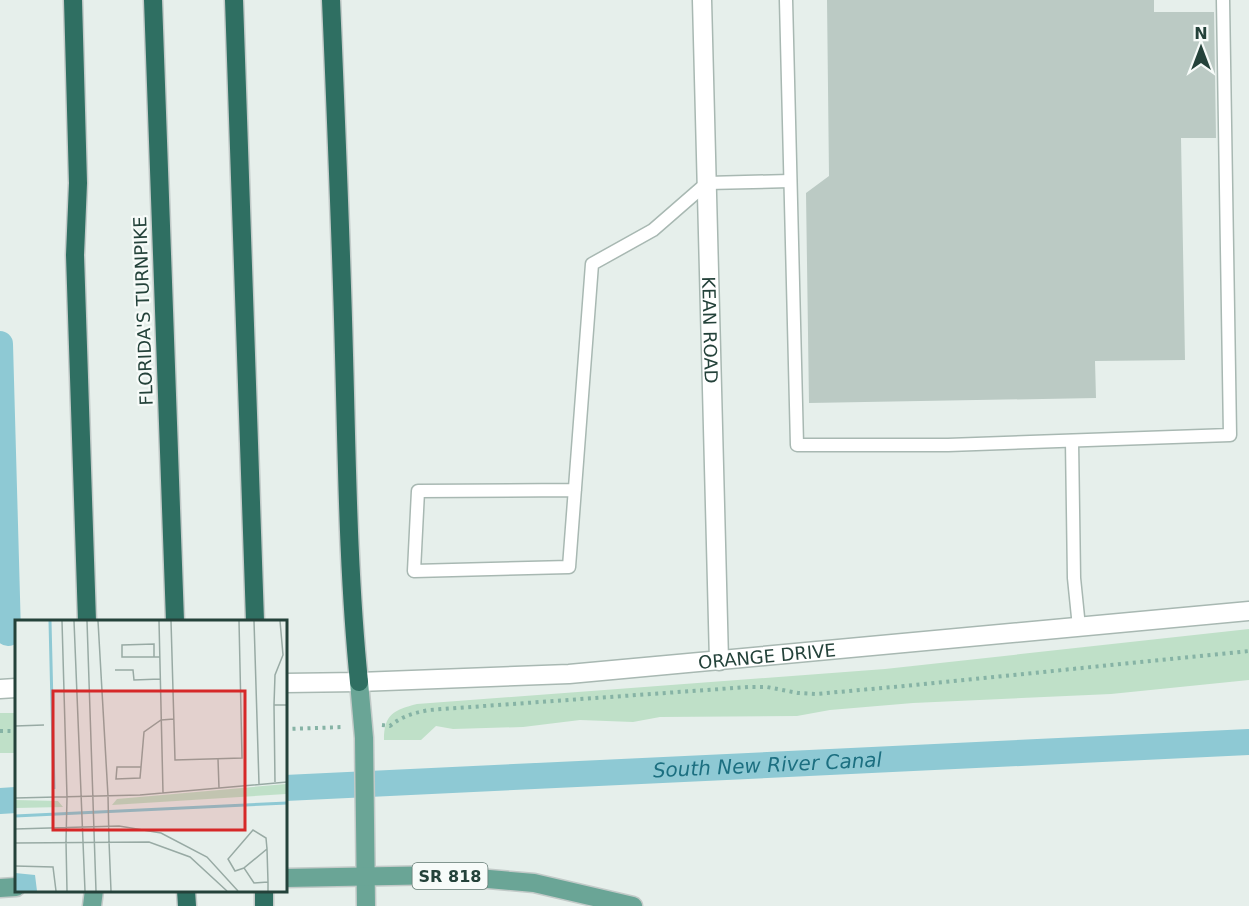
<svg xmlns="http://www.w3.org/2000/svg" width="1249" height="906" font-family="'DejaVu Sans',sans-serif">
  <rect width="100%" height="100%" fill="#e6efeb"/>
  <g fill="#bfe0c8">
    <path d="M1249,629V680L1111,694L913,703L830,710L797,716L660,717L633,722L580,720L523,727L453,729L436,726L421,740H384C384,714 394,710 417,704L885,669Z"/>
    <rect x="0" y="713" width="16" height="40"/>
  </g>
  <g fill="none" stroke-linecap="round" stroke-linejoin="round">
    <g stroke="#8ec9d4" stroke-width="26">
      <path d="M0,344L8,633"/>
      <path id="s1" d="M285,788L1249,742"/>
      <path d="M0,801L16,800"/>
    </g>
  </g>
  <path fill="#bbcac4" d="M827,0H1154V12H1214L1216,138H1181L1185,360L1095,361L1096,398L809,403L806,193L829,176Z"/>
  <g fill="none" stroke-linecap="round" stroke-linejoin="round">
    <g stroke="#a8b8b2" stroke-width="15">
      <g id="service">
        <path d="M786,0L797,445H948L1230,435L1223,0"/>
        <path d="M1072,441L1074,578L1079,627"/>
        <path d="M575,490L418,491L414,571L569,567L592,264L653,230L707,183L790,181"/>
      </g>
    </g>
    <g stroke="#a8b8b2" stroke-width="21">
      <g id="minor">
        <path id="s2" d="M702,0L719,661"/>
      </g>
    </g>
    <g stroke="#a8b8b2" stroke-width="21">
      <g id="tertiary">
        <path id="s3" d="M285,683L359,682L569,674L1249,611"/>
        <path d="M0,689L16,688"/>
      </g>
    </g>
    <g stroke="#c2cac8" stroke-width="21">
      <g id="primary">
        <path d="M359,682L364,738L366,906"/>
        <path d="M285,878L443,875L534,883L633,906"/>
        <path d="M0,888L16,887"/>
        <path d="M92,906L94,890"/>
      </g>
    </g>
    <g stroke="#c2cac8" stroke-width="21">
      <g id="motorway">
        <path d="M73,0L78,183L75,255L87,621"/>
        <path d="M153,0L175,621"/>
        <path d="M234,0L255,621"/>
        <path d="M331,0C336,118 341,236 344,355C347,464 348,573 359,682"/>
        <path d="M186,890L187,906"/>
        <path d="M264,890V906"/>
      </g>
    </g>
    <g stroke="#86b3a5" stroke-width="4" stroke-dasharray="3 4.5" stroke-linecap="butt">
      <path d="M382,725L390,726C402,716 414,713 429,710L748,687H767L798,693L816,694L915,685L1249,651"/>
      <path d="M285,729L344,727"/>
      <path d="M0,731H16"/>
    </g>
    <use href="#service" stroke="#fff" stroke-width="12"/>
    <use href="#minor" stroke="#fff" stroke-width="18"/>
    <use href="#tertiary" stroke="#fff" stroke-width="18"/>
    <use href="#primary" stroke="#6aa596" stroke-width="18"/>
    <use href="#motorway" stroke="#2f6f62" stroke-width="18"/>
  </g>
  <g text-anchor="middle" dominant-baseline="central" stroke-width="4.5" stroke-linejoin="round" paint-order="stroke">
    <rect fill="#f7fbf9" stroke="#637a73" stroke-width="1.5" x="412.5" y="863" width="75" height="26" rx="4.5"/>
    <g font-size="16" font-weight="bold" fill="#24423a">
      <text x="450" y="876">SR 818</text>
    </g>
    <g font-size="18" fill="#24423a" stroke="#f7fbf9">
      <text transform="translate(143 311) rotate(-92)">FLORIDA'S TURNPIKE</text>
      <text stroke="none"><textPath href="#s2" startOffset="330">KEAN ROAD</textPath></text>
      <text stroke="none"><textPath href="#s3" startOffset="483">ORANGE DRIVE</textPath></text>
    </g>
    <g font-size="20" font-style="italic" fill="#1c6f80" stroke="#f7fbf9">
      <text stroke="none"><textPath href="#s1" startOffset="483">South New River Canal</textPath></text>
    </g>
  </g>
  <g transform="translate(15 620)">
    <rect width="272" height="272" fill="#e6efeb"/>
    <path d="M271,164V174L97,185L102,179ZM0,180L43,181L48,187L0,188Z" fill="#bfe0c8"/>
    <path d="M0,253L20,255L22,271H0Z" fill="#8ec9d4"/>
    <path fill="none" stroke="#8ec9d4" stroke-width="3" d="M35,1L39,169M0,196L272,183"/>
    <path fill="none" stroke="#98aaa4" stroke-width="1.5" d="M47,1L52,177M59,1L70,271M72,1L81,271M83,1L93,176M144,1L148,173M156,1L160,140L227,138L224,1M239,1L244,164M139,37V24L107,25V37H145M100,50H118L119,60L145,59M259,85L260,55L268,35L265,1M0,106L29,105M203,139L204,168M126,147H102L101,159L125,158L126,147L129,112L146,100L159,99M260,162L259,85H272M93,176L94,221M0,178L125,175L272,162M0,209L104,206L146,213L192,237L223,271M94,221L96,271M51,222L52,177M51,222L52,271M0,223L134,222L175,237L212,271M0,246L38,247L41,271M229,248L220,251L213,239L238,210L251,218L252,229M253,262L239,263L229,248L252,229L253,262V271"/>
    <path fill="#d62828" fill-opacity="0.15" stroke="#d62828" stroke-width="3" d="M38,71H230V210H38Z"/>
    <rect width="272" height="272" fill="none" stroke="#24423a" stroke-width="3"/>
  </g>
  <g transform="translate(1201 48)" stroke="#f7fbf9" stroke-width="4.5" paint-order="stroke">
  <path d="M0-4.5L10 22L0 15L-10 22Z" fill="#24423a"/>
  <text y="-9" font-size="16" font-weight="bold" text-anchor="middle" fill="#24423a">N</text>
  </g>
</svg>
